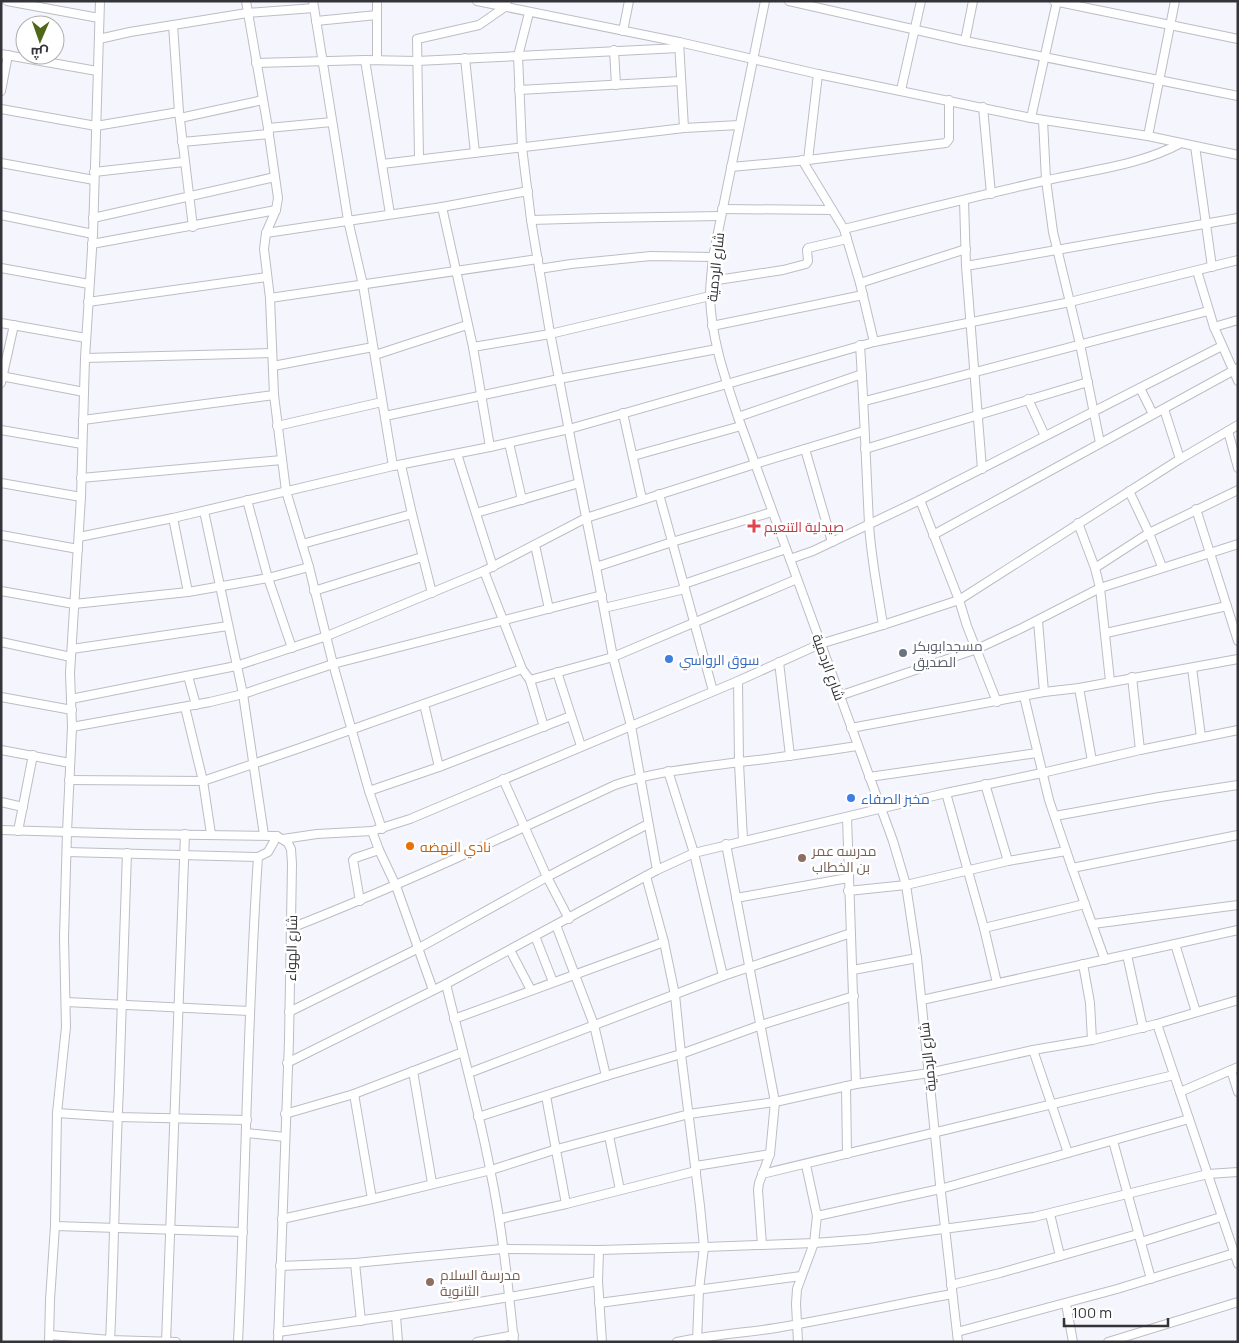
<svg xmlns="http://www.w3.org/2000/svg" width="1239" height="1343" font-family="Manrope,Cairo,sans-serif">
  <rect width="100%" height="100%" fill="#f5f5fe"/>
  <g fill="none" stroke-linecap="round" stroke-linejoin="round">
    <g stroke="#bcbdc5" stroke-width="10">
      <g id="minor">
        <path d="M7,1L99,18"/>
        <path d="M246,1L268,128L278,198L276,210L266,233L264,249L270,298L274,395L286,491L309,567L333,664L369,791L382,829"/>
        <path d="M313,1L348,220L363,285L393,466"/>
        <path d="M377,1V60"/>
        <path d="M477,1L679,42L818,74L1031,118L1148,136L1238,155"/>
        <path d="M765,1L713,257C712,270 710,283 710,296C711,338 725,378 738,417L893,841L906,885L917,958L940,1184L958,1342"/>
        <path d="M789,1L965,41L1238,96"/>
        <path d="M1054,1L1238,39"/>
        <path d="M529,13L518,56L522,147L531,220L549,327L575,462L596,567L613,657L631,726L657,870"/>
        <path d="M316,21L377,15"/>
        <path d="M173,25L179,112L193,227"/>
        <path d="M623,31L629,1"/>
        <path d="M99,39L130,32L247,13L314,8"/>
        <path d="M965,41L973,1"/>
        <path d="M679,42L684,128"/>
        <path d="M614,50L616,85"/>
        <path d="M1,54L97,71"/>
        <path d="M465,58L475,153"/>
        <path d="M365,60L390,214"/>
        <path d="M256,63L365,60L417,61L679,48"/>
        <path d="M519,90L681,81"/>
        <path d="M901,90L921,1"/>
        <path d="M1,91L8,55"/>
        <path d="M983,107L991,194"/>
        <path d="M1,109L96,126L179,112"/>
        <path d="M180,118L263,100"/>
        <path d="M1031,118L1057,1"/>
        <path d="M1043,120L1046,180L1053,232L1080,344L1100,443"/>
        <path d="M268,128L332,122"/>
        <path d="M1148,136L1175,1"/>
        <path d="M182,142L269,134"/>
        <path d="M1195,146L1212,267"/>
        <path d="M419,158L417,39L479,25L505,7L507,1"/>
        <path d="M802,160L844,229L860,283L874,342"/>
        <path d="M808,160L818,74"/>
        <path d="M1,163L94,180"/>
        <path d="M382,164L684,128L739,125"/>
        <path d="M731,167L808,160L946,143L949,139V100"/>
        <path d="M94,172L184,162"/>
        <path d="M964,200L966,266L982,469"/>
        <path d="M442,207L473,347L490,447"/>
        <path d="M722,209L831,210"/>
        <path d="M1,215L93,234"/>
        <path d="M93,218L275,177"/>
        <path d="M531,220L602,218L721,216"/>
        <path d="M844,229C912,212 980,195 1048,180C1092,170 1141,165 1181,143"/>
        <path d="M266,233L442,207L528,191"/>
        <path d="M92,244L276,210"/>
        <path d="M966,266L1238,218"/>
        <path d="M1,268L89,284"/>
        <path d="M539,269L571,264L651,256L713,257"/>
        <path d="M1197,271L1214,327L1238,381"/>
        <path d="M711,281L783,270L806,264L808,261L807,250L808,248L847,239"/>
        <path d="M860,283L966,249"/>
        <path d="M270,298L538,259"/>
        <path d="M88,302L267,277"/>
        <path d="M1,323L86,338"/>
        <path d="M712,326L863,295"/>
        <path d="M1214,327L1238,320"/>
        <path d="M860,345C864,405 866,464 869,524C871,558 878,592 883,625"/>
        <path d="M473,347L550,334L710,296"/>
        <path d="M375,355L467,325"/>
        <path d="M85,358L272,353"/>
        <path d="M273,366L373,347"/>
        <path d="M1,376L84,392"/>
        <path d="M1,383L14,325"/>
        <path d="M1140,388L1153,414"/>
        <path d="M1028,399L1045,436"/>
        <path d="M865,401L1208,311"/>
        <path d="M1164,409L1180,459"/>
        <path d="M623,413L642,499"/>
        <path d="M385,416L559,379L717,349"/>
        <path d="M738,417L862,374"/>
        <path d="M83,420L274,395"/>
        <path d="M277,426L382,402"/>
        <path d="M1,430L82,444"/>
        <path d="M1228,431L1238,468"/>
        <path d="M509,443L522,500"/>
        <path d="M805,449L832,542"/>
        <path d="M865,449L1088,382"/>
        <path d="M457,454L493,567"/>
        <path d="M633,456L741,426"/>
        <path d="M401,465L412,514L432,593"/>
        <path d="M81,478L282,460"/>
        <path d="M1,483L81,497"/>
        <path d="M1129,491L1149,533L1162,567"/>
        <path d="M659,494L713,691"/>
        <path d="M247,500L268,578L292,648"/>
        <path d="M920,500L959,600L967,626L997,702"/>
        <path d="M1196,509L1238,641"/>
        <path d="M204,511L243,694L264,835"/>
        <path d="M476,513L579,483"/>
        <path d="M173,518L188,592"/>
        <path d="M1078,523L1095,568L1100,588L1110,681"/>
        <path d="M1,535L78,549"/>
        <path d="M933,535L1238,368"/>
        <path d="M79,537L173,518L393,466L490,447L569,429L874,342L1070,302L1238,260"/>
        <path d="M302,544L412,514"/>
        <path d="M535,545L549,609"/>
        <path d="M790,559L813,551L920,500L1222,346"/>
        <path d="M596,567L672,542L772,512"/>
        <path d="M1095,568L1149,533L1238,490"/>
        <path d="M484,571L522,669L530,680L544,727"/>
        <path d="M684,584L786,549"/>
        <path d="M1,591L74,604L188,592L268,578L309,567"/>
        <path d="M314,591L422,557"/>
        <path d="M604,608L685,589"/>
        <path d="M1038,621L1044,692"/>
        <path d="M1106,633L1227,606"/>
        <path d="M1,642L71,657"/>
        <path d="M72,649L228,626"/>
        <path d="M779,662L790,756"/>
        <path d="M1192,668L1201,737"/>
        <path d="M557,672L581,746"/>
        <path d="M188,676L196,705"/>
        <path d="M1132,677L1140,750"/>
        <path d="M530,680L613,657L797,579"/>
        <path d="M738,681L739,763L743,840"/>
        <path d="M1079,688L1092,761"/>
        <path d="M839,696L977,649L1022,628L1100,588L1238,544"/>
        <path d="M1024,696L1049,800L1072,868L1105,960"/>
        <path d="M1,697L72,710"/>
        <path d="M71,699L236,666L327,636L484,571L586,518L755,464L864,431"/>
        <path d="M424,704L439,767"/>
        <path d="M185,707L203,781L211,834"/>
        <path d="M72,727L210,702L243,694L333,664L602,595"/>
        <path d="M851,728L1044,692L1079,688L1238,659"/>
        <path d="M1,750L70,763"/>
        <path d="M668,771L694,853L723,976"/>
        <path d="M869,777L1037,753"/>
        <path d="M503,779L547,877L569,919"/>
        <path d="M69,780L203,781L297,749L522,669"/>
        <path d="M985,784L1008,861"/>
        <path d="M369,791L439,767L571,716"/>
        <path d="M946,793L984,928L997,983"/>
        <path d="M1,802L23,807"/>
        <path d="M1055,816L1160,797L1238,785"/>
        <path d="M847,817L856,1084"/>
        <path d="M1,830L137,834L277,836L288,843L291,849L292,864L289,1040L278,1342"/>
        <path d="M18,831L33,755"/>
        <path d="M372,831L379,850L396,886L433,990"/>
        <path d="M283,839L317,834L372,831L410,819L738,681L820,644L883,625L959,600L1180,459L1238,425"/>
        <path d="M726,844L775,1102L770,1154L759,1183L758,1190L762,1245"/>
        <path d="M67,852L258,857L268,852L277,836"/>
        <path d="M1072,868L1238,835"/>
        <path d="M646,876L664,942L675,995L681,1054L700,1206L704,1247L699,1290L697,1342"/>
        <path d="M848,891L906,885L1008,861L1066,851"/>
        <path d="M736,898L848,878"/>
        <path d="M360,901L353,860L355,858L379,850"/>
        <path d="M1093,924L1238,905"/>
        <path d="M556,925L594,1025L606,1076"/>
        <path d="M291,928C401,885 508,835 615,785C656,771 697,768 739,762C779,758 818,752 857,746"/>
        <path d="M984,928L1085,904"/>
        <path d="M535,936L553,982"/>
        <path d="M1175,944L1196,1012"/>
        <path d="M510,950L531,990"/>
        <path d="M1127,955L1143,1028"/>
        <path d="M1083,964L1090,1003L1092,1040"/>
        <path d="M853,970L917,958"/>
        <path d="M446,984C461,1046 478,1106 490,1169C502,1226 508,1284 514,1342"/>
        <path d="M922,1000L1238,930"/>
        <path d="M66,1002L249,1011"/>
        <path d="M289,1012L419,948L547,877L648,824"/>
        <path d="M454,1019L664,942"/>
        <path d="M1157,1024L1238,1264"/>
        <path d="M1033,1050L1068,1153"/>
        <path d="M287,1063L446,984L657,870L694,853L946,793L1042,773L1140,750L1238,730"/>
        <path d="M1231,1070L1238,1092"/>
        <path d="M413,1071L432,1183"/>
        <path d="M469,1073L723,976L851,933"/>
        <path d="M846,1086L847,1154"/>
        <path d="M1180,1092L1238,1067"/>
        <path d="M354,1094L372,1199"/>
        <path d="M546,1096L566,1204"/>
        <path d="M57,1113L118,1117L247,1120"/>
        <path d="M285,1114L354,1094L463,1052"/>
        <path d="M478,1117L606,1076L681,1054L761,1025L854,996"/>
        <path d="M246,1133L285,1137"/>
        <path d="M609,1136L620,1190"/>
        <path d="M1113,1141L1151,1279"/>
        <path d="M696,1166L770,1154"/>
        <path d="M762,1174L1174,1075"/>
        <path d="M1050,1214L1060,1256"/>
        <path d="M817,1216L940,1189L1189,1119"/>
        <path d="M282,1219L372,1199L491,1170L557,1149L689,1114L775,1102L856,1084L929,1073L1033,1050L1092,1040L1157,1024L1238,1000"/>
        <path d="M499,1219L566,1204L696,1171"/>
        <path d="M55,1226L243,1232"/>
        <path d="M1141,1242L1221,1217"/>
        <path d="M599,1250L598,1281L602,1342"/>
        <path d="M355,1263L361,1321"/>
        <path d="M280,1266L355,1263L502,1249L599,1250L704,1247L814,1243L867,1239L1034,1217L1208,1174L1238,1172"/>
        <path d="M951,1285L1000,1273L1138,1234"/>
        <path d="M599,1303L801,1276"/>
        <path d="M1066,1304L1073,1342"/>
        <path d="M396,1316L398,1342"/>
        <path d="M278,1332C385,1318 492,1301 598,1281"/>
        <path d="M957,1332L1117,1289L1238,1252"/>
        <path d="M50,1335L110,1340L176,1342"/>
        <path d="M49,1342L50,1300L55,1226L57,1113L66,1027L64,938L67,832L72,727L70,673L81,497L85,358L93,234L100,1"/>
        <path d="M110,1342C114,1257 115,1173 119,1088C122,1010 125,932 127,853"/>
        <path d="M166,1342L185,834"/>
        <path d="M238,1342C246,1180 247,1019 258,857"/>
        <path d="M477,1342L514,1335"/>
        <path d="M677,1342C710,1335 743,1333 776,1328C835,1318 893,1305 952,1294"/>
        <path d="M798,1342L796,1304L797,1289L814,1243L817,1216L806,1165"/>
        <path d="M1108,1342L1238,1302"/>
      </g>
    </g>
    <use href="#minor" stroke="#fff" stroke-width="8"/>
  </g>
  <path fill="#e0444e" stroke="#fff" stroke-width="2" d="M751.5 518.5h5v5h5v5h-5v5h-5v-5h-5v-5h5z"/>
  <circle fill="#6b7280" stroke="#fff" stroke-width="2" cx="903" cy="653" r="5"/>
  <g fill="#3f7fe0" stroke="#fff" stroke-width="2">
    <circle cx="669" cy="659" r="5"/>
    <circle cx="851" cy="798" r="5"/>
  </g>
  <circle fill="#e8710a" stroke="#fff" stroke-width="2" cx="410" cy="846" r="5"/>
  <g fill="#8d6e63" stroke="#fff" stroke-width="2">
    <circle cx="802" cy="858" r="5"/>
    <circle cx="430" cy="1282" r="5"/>
  </g>
  <g text-anchor="middle" dominant-baseline="central" stroke-width="5" stroke-linejoin="round" paint-order="stroke">
    <g font-size="14" fill="#343438" stroke="#fff">
      <text transform="translate(715 267) rotate(-84)">شارع الردمية</text>
      <text transform="translate(829 667) rotate(70)">شارع الردمية</text>
      <text transform="translate(291 948) rotate(-89)">شارع الهواء</text>
      <text transform="translate(927 1057) rotate(-96)">شارع الردمية</text>
    </g>
    <g font-size="14" fill="#be3a42" stroke="#fff" text-anchor="start">
      <text x="764" y="526">صيدلية التنعيم</text>
    </g>
    <g font-size="14" fill="#5b616d" stroke="#fff" text-anchor="start">
      <text x="913" y="645">مسجدابوبكر<tspan x="913" dy="16">الصديق</tspan></text>
    </g>
    <g font-size="14" fill="#366cbe" stroke="#fff" text-anchor="start">
      <text x="679" y="659">سوق الرواسي</text>
      <text x="861" y="798">مخبز الصفاء</text>
    </g>
    <g font-size="14" fill="#c56008" stroke="#fff" text-anchor="start">
      <text x="420" y="846">نادي النهضه</text>
    </g>
    <g font-size="14" fill="#785e54" stroke="#fff" text-anchor="start">
      <text x="812" y="850">مدرسه عمر<tspan x="812" dy="16">بن الخطاب</tspan></text>
      <text x="440" y="1274">مدرسة السلام<tspan x="440" dy="16">الثانوية</tspan></text>
    </g>
  </g>
  <rect width="1239" height="1343" fill="none" stroke="#343438" stroke-width="5"/>
  <g transform="translate(40 40) rotate(182)"><circle r="24" fill="#ffffff" stroke="#aeaeaf"/>
  <path d="M0-4L9 19L0 12L-9 19Z" fill="#4f6718"/>
  <text y="-8" font-size="14" font-weight="bold" text-anchor="middle" fill="#343438">ش</text>
  </g>
  <path d="M1064 1318v8h104v-8" fill="none" stroke="#343438" stroke-width="2.5"/>
  <text x="1072" y="1318" font-size="15" fill="#343438" stroke="#ffffff" stroke-width="4" paint-order="stroke">100 m</text>
</svg>
